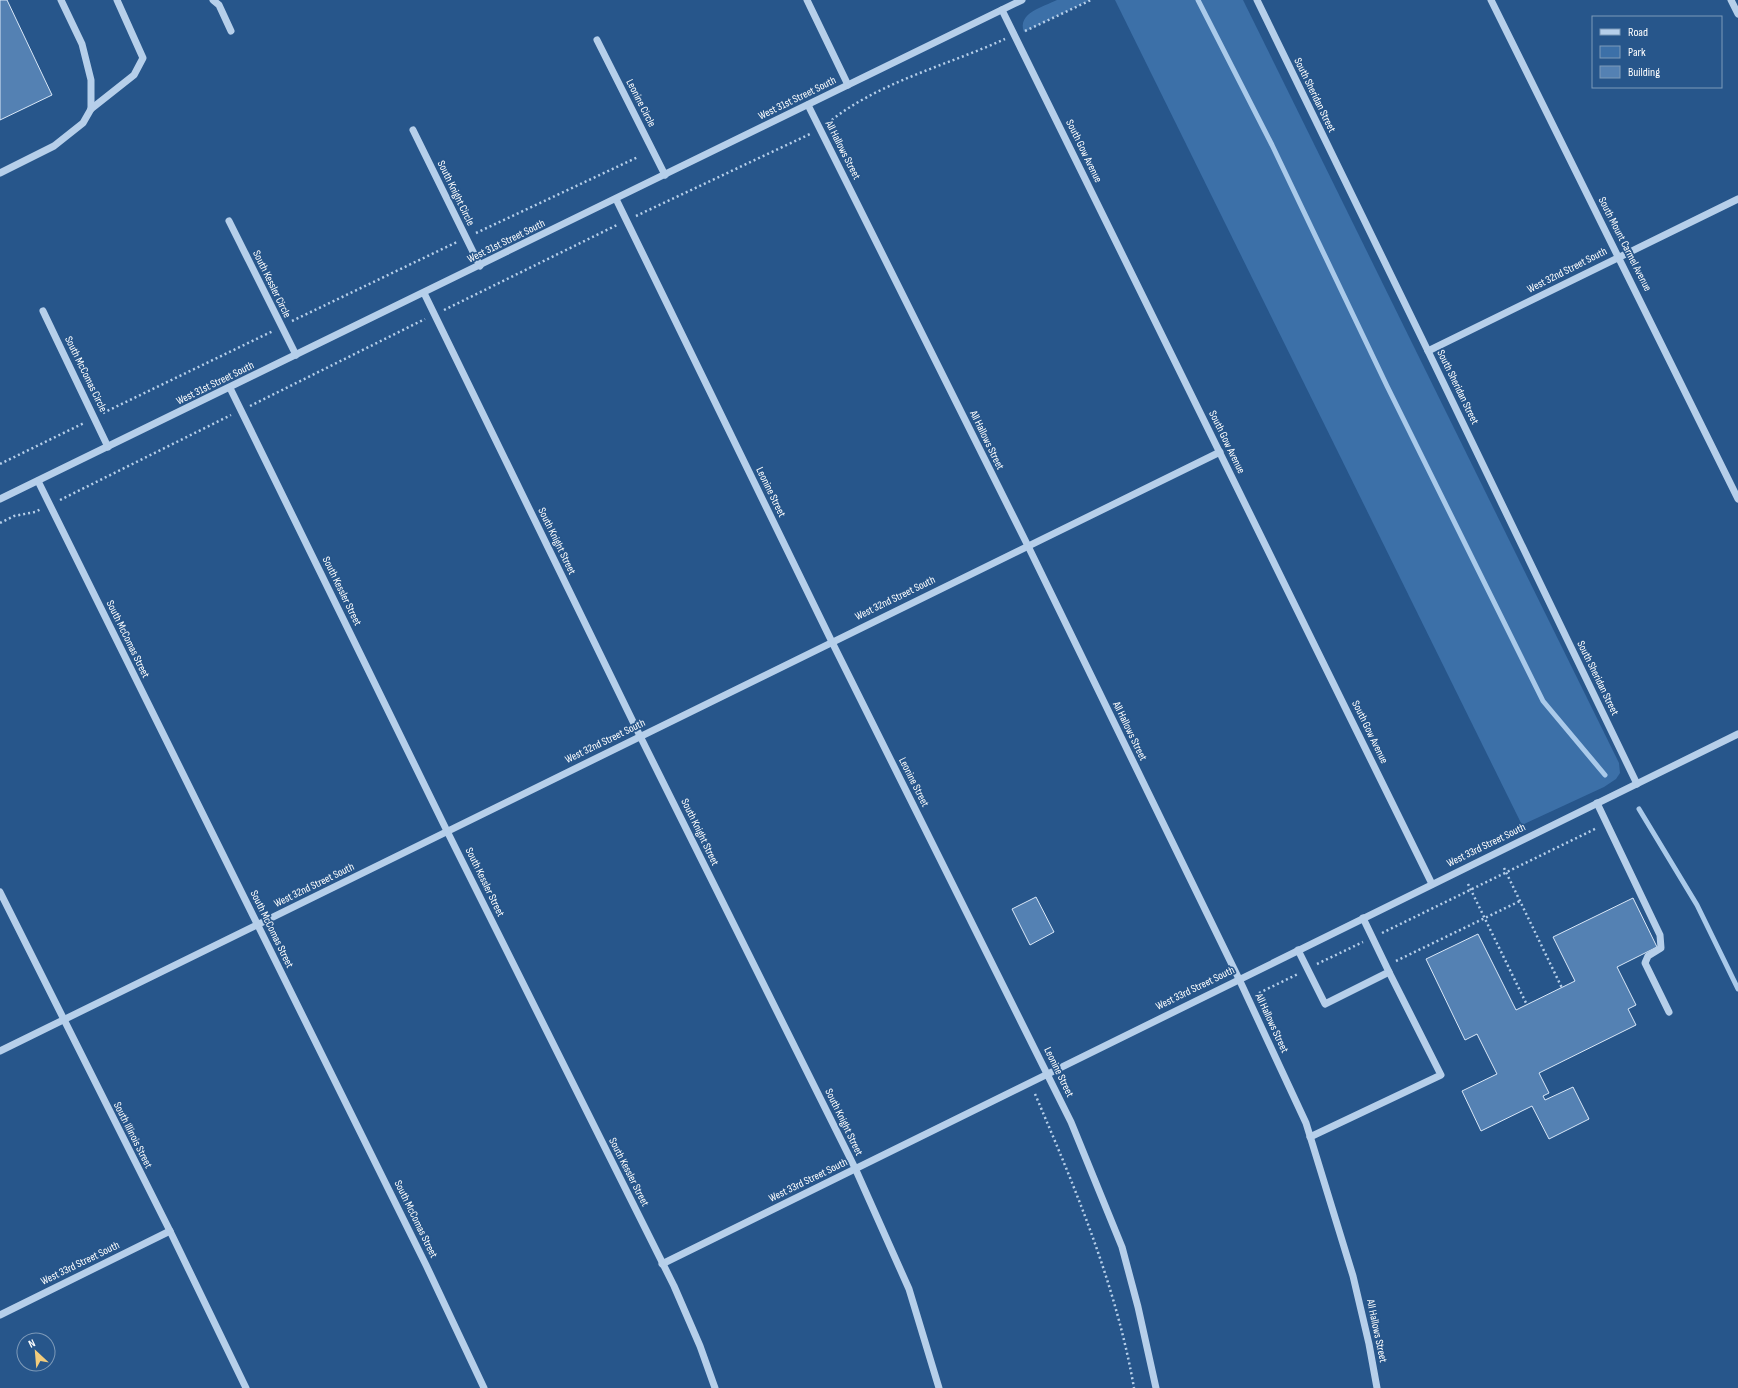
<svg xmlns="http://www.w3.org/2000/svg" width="1738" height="1388" font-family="'Sofia Sans Condensed',sans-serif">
  <rect width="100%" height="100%" fill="#27568b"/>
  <g fill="#3c70a8">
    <path d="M1057,0H1090L1024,32C1017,13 1043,7 1057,0Z"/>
    <path d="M1115,0H1243L1619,763L1620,773L1616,779L1604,787L1522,825Z"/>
  </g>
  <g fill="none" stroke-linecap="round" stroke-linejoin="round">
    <g stroke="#aacaea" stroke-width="5">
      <path d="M1198,0L1272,145L1387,386L1543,701L1605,775"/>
      <path d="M1639,809L1697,905L1738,989"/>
    </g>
  </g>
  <g fill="#5481b3" stroke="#dae8f8">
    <path d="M0,0H7L52,95L0,120Z"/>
    <path d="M1036,897L1054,932L1030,945L1012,909Z"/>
    <path d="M1633,898L1657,947L1617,967L1636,1005L1628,1009L1636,1025L1539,1073L1549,1093L1543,1096L1545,1100L1573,1087L1589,1119L1549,1139L1532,1106L1481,1131L1462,1091L1497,1074L1477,1034L1465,1040L1426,959L1478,934L1516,1010L1575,981L1553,937Z"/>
  </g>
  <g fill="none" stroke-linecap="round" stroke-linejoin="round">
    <g stroke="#b6cfea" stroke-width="2.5" stroke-dasharray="2 3" stroke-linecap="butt">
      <path d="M1025,31L1091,0"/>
      <path d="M828,123C876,83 948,65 1005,39"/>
      <path d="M636,216L810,134"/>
      <path d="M476,233L638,157"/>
      <path d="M444,310L617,225"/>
      <path d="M292,321L457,242"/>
      <path d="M250,406L425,319"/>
      <path d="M103,413L273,331"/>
      <path d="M0,464L84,423"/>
      <path d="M60,500L231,415"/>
      <path d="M0,523L14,516L35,512L41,509"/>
      <path d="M1504,868L1562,988"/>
      <path d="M1468,884L1527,1005"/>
      <path d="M1382,933L1597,828"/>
      <path d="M1396,961L1520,901"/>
      <path d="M1317,964L1363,942"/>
      <path d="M1259,993L1298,974"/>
      <path d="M1035,1094C1076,1190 1116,1285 1134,1388"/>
    </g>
    <g stroke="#b6cfea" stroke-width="7">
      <path d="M213,0L219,5L231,31"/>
      <path d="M807,0L848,85"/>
      <path d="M1257,0L1428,351L1637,784"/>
      <path d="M1491,0L1738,499"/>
      <path d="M1731,0L1738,14"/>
      <path d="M1002,10L1432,884"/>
      <path d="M597,40L665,175"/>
      <path d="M808,105L1028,546L1239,979L1306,1123L1353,1276L1369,1344L1377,1388"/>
      <path d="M91,109L134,75L143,58L117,0"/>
      <path d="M413,130L480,266"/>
      <path d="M0,173L54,146L83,123L91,109V80L82,44L61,0"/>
      <path d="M616,199L832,642L1071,1122L1122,1247L1138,1307L1156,1388"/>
      <path d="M229,221L296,355"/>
      <path d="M424,293L640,736L855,1168L909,1289L939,1388"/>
      <path d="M43,311L108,447"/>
      <path d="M1428,351L1738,199"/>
      <path d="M230,388L447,831L674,1286L700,1346L715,1388"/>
      <path d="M38,481L426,1265L484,1388"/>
      <path d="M0,499L1022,0"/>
      <path d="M1597,803L1660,935L1661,948L1648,956L1645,963L1669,1012"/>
      <path d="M0,892L170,1231L246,1388"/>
      <path d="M1298,950L1325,1004L1389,972L1363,918"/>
      <path d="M0,1051L1220,452"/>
      <path d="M1310,1137L1441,1075L1389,972"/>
      <path d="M662,1264L1738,734"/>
      <path d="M0,1315L170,1231"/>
    </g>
  </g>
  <g text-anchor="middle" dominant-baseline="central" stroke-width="3.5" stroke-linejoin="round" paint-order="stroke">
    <g font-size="11" fill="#fff" stroke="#27568b">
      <text transform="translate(1315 95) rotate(64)">South Sheridan Street</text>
      <text transform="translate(797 98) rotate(-26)">West 31st Street South</text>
      <text transform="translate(641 103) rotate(63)">Leonine Circle</text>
      <text transform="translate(843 150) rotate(63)">All Hallows Street</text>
      <text transform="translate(1084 151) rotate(64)">South Gow Avenue</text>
      <text transform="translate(456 193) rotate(64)">South Knight Circle</text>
      <text transform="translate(506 241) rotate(-26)">West 31st Street South</text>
      <text transform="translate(1625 244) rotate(63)">South Mount Carmel Avenue</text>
      <text transform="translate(1567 270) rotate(-27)">West 32nd Street South</text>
      <text transform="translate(272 284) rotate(64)">South Kessler Circle</text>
      <text transform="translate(86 374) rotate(64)">South McComas Circle</text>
      <text transform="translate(215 383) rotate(-26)">West 31st Street South</text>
      <text transform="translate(1458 387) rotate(64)">South Sheridan Street</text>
      <text transform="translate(987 440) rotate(64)">All Hallows Street</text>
      <text transform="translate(1227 442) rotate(64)">South Gow Avenue</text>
      <text transform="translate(771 492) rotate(64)">Leonine Street</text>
      <text transform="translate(557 541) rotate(64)">South Knight Street</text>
      <text transform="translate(342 591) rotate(64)">South Kessler Street</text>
      <text transform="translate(895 598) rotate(-26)">West 32nd Street South</text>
      <text transform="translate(128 639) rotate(64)">South McComas Street</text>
      <text transform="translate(1598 678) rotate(64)">South Sheridan Street</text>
      <text transform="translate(1130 731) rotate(64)">All Hallows Street</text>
      <text transform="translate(1370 732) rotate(64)">South Gow Avenue</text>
      <text transform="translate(605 741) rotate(-26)">West 32nd Street South</text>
      <text transform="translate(914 782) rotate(63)">Leonine Street</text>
      <text transform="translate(700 832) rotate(64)">South Knight Street</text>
      <text transform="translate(1486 845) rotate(-26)">West 33rd Street South</text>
      <text transform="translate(485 882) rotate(64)">South Kessler Street</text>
      <text transform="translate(314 885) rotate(-26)">West 32nd Street South</text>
      <text transform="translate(272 929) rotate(64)">South McComas Street</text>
      <text transform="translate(1195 988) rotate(-26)">West 33rd Street South</text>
      <text transform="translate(1272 1023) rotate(65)">All Hallows Street</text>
      <text transform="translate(1059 1072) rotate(64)">Leonine Street</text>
      <text transform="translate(844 1122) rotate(64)">South Knight Street</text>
      <text transform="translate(133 1135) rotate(63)">South Illinois Street</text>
      <text transform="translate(629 1172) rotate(63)">South Kessler Street</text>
      <text transform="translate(808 1180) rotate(-26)">West 33rd Street South</text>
      <text transform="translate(416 1219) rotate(64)">South McComas Street</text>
      <text transform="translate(80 1263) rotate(-26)">West 33rd Street South</text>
      <text transform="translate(1377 1331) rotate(78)">All Hallows Street</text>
    </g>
  </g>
  <rect x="1592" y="16" width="130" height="72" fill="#27568b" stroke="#7d9ab9"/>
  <rect x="1600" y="29" width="20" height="6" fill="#b6cfea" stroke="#7d9ab9"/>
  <text x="1628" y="36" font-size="12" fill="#ffffff">Road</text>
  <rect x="1600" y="46" width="20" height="12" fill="#3c70a8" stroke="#7d9ab9"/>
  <text x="1628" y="56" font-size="12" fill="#ffffff">Park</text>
  <rect x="1600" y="66" width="20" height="12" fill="#5481b3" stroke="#7d9ab9"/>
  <text x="1628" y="76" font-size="12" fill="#ffffff">Building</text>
  <g transform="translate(36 1352) rotate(334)"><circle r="19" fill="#27568b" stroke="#7d9ab9"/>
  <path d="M0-3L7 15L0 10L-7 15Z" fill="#f2cc7c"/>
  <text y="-6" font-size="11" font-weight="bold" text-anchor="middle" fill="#ffffff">N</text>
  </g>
</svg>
